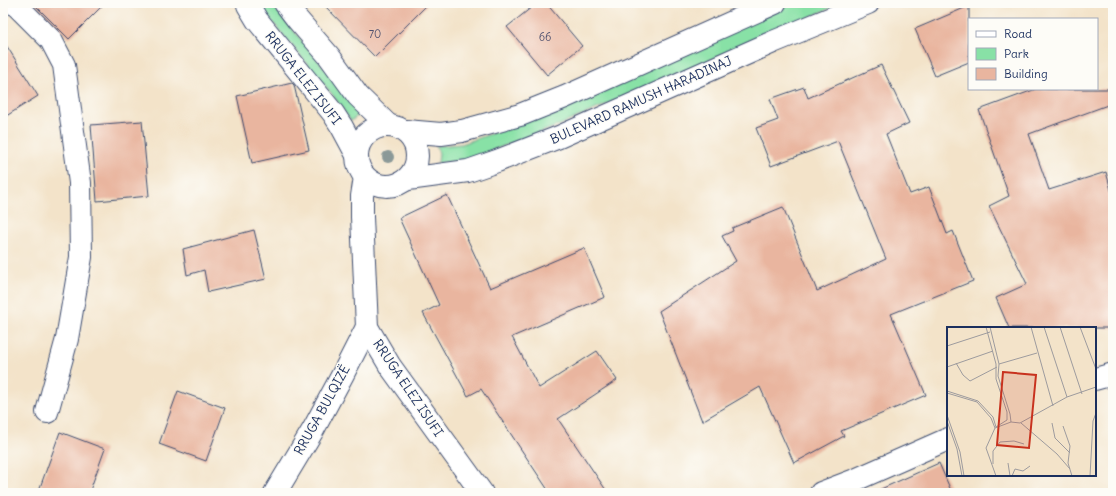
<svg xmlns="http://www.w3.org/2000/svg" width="1116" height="496" font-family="Delius,sans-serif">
  <rect width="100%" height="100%" fill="#fdfcf7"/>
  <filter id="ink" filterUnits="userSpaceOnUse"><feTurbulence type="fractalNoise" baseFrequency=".025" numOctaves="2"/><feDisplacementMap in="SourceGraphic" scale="8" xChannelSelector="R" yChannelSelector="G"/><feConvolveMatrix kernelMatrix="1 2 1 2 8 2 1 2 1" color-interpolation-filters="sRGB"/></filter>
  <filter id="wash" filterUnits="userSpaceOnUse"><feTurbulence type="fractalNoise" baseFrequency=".012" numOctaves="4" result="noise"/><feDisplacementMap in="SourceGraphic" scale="16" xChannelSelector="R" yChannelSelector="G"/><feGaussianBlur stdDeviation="0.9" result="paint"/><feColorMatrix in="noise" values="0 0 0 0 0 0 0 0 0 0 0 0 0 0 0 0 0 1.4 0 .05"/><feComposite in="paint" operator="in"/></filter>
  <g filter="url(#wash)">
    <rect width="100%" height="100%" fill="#f3e3c9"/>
    <g fill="#88e1a6" stroke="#528882">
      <path d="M257,3H272L274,7L341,88L360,114L351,121L332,94Z"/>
      <path d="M795,3H842L557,126L466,160L438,163L439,153L436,146L462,144L493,133Z"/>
    </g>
    <g id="blocks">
      <g fill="#e9b59f">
        <path d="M33,3H105L69,39Z"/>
        <path d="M322,3H429L375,57Z"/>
        <path d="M537,3H546L582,46L547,75L507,27Z"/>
        <path d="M969,6V62L935,76L915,29Z"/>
        <path d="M3,40L38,96L3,118Z"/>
        <path d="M881,65L909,123L886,134L910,194L929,187L947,234L953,231L973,281L891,314L926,395L841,431L844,436L794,463L760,387L702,421L659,311L736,261L722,236L733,231L732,228L783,207L817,291L886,259L838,141L771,166L756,128L778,120L770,99L804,87L808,98Z"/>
        <path d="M292,83L294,85L309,150L252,163L237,96Z"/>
        <path d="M1036,89H1113V103L1029,134L1049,190L1106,172L1113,197V328H1009L996,298L1027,284L989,206L1009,196L979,110Z"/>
        <path d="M142,121L149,196L97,201L91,125Z"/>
        <path d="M447,195L490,288L584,248L605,297L512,337L539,388L597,351L617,380L558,419L608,493H550L481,389L468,396L423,313L439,305L399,218Z"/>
        <path d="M254,230L266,279L208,292L204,270L187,275L183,249Z"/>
        <path d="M178,391L225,408L206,461L159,444Z"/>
        <path d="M60,432L105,449L89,493H38Z"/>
        <path d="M939,463L952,493H872Z"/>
      </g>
    </g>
  </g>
  <g filter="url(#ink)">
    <use href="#blocks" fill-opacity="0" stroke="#3b4a6e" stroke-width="1"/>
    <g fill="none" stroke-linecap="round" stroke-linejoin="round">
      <g stroke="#3b4a6e" stroke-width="24">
        <g id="minor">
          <path d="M14,3L51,40L64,65L80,183L81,257L67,339L47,412"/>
          <path d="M248,3V5L257,20L333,113L342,127L357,155"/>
          <path d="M285,3L297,19L329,56L358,96L389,126"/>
          <circle cx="387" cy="156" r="30"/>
          <path d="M406,131L441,134L462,131L520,115L565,97L775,3"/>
          <path d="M365,177L362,196V217L367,327L390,366L482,493"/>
          <path d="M408,179L468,171L497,161L559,137L773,42L868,3"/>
          <path d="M1095,379L1113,374"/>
          <path d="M275,493L313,430L343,374L367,327"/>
          <path d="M821,493L855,480L948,439"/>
        </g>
      </g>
      <use href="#minor" stroke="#fff" stroke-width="22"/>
    </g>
    <circle fill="#8b9998" cx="388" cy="157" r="6"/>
  </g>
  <g text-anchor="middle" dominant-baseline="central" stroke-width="3" stroke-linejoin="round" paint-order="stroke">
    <g font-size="11" fill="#4e506e">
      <text x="375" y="34">70</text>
      <text x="545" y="37">66</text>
    </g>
    <g font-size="13" fill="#1b2f5e" stroke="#fdfcf7">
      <text transform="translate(303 78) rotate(52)">RRUGA ELEZ ISUFI</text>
      <text transform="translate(641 100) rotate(-24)">BULEVARD RAMUSH HARADINAJ</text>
      <text transform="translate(408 388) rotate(56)">RRUGA ELEZ ISUFI</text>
      <text transform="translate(322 410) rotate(-61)">RRUGA BULQIZË</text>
    </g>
  </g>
  <g transform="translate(947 327)">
    <rect width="149" height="149" fill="#f3e3c9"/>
    <path fill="none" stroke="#9d9b9e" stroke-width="1" d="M43,0L52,37L51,49L63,87L64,95M84,0L106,79M97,0L120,70M113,0L135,67M133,0L149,42M0,19L43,5M9,36L16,48L23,54L50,40M52,37L90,26M0,40L46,24M0,64L31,74L46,90L49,100L60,93V85L49,52V37L39,0M0,66L30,75L44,91L48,101M0,88L13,125L17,149M0,94L10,122L15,149M74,96L110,127L123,142M105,96L108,111L123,126M116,99L123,119L121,136L125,149M48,101L64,95L73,96L120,70L149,60M48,101L39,121L49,149M61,136L63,149M46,137V124L53,115L67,114L77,117M65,149L68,142L76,144L83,139M143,149L146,94L149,86"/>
    <path fill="#c8321e" fill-opacity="0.15" stroke="#c8321e" stroke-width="2" d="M56,45L89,48L82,121L50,118Z"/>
    <rect width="149" height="149" fill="none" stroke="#1b2f5e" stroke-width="2"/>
  </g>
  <rect width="1116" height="496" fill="none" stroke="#fdfcf7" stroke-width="16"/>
  <rect x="968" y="18" width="130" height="72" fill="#fdfcf7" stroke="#a3aaba"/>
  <rect x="976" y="31" width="20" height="6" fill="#ffffff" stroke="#a3aaba"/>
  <text x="1004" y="38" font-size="12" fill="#1b2f5e">Road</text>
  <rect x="976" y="48" width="20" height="12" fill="#88e1a6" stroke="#a3aaba"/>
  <text x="1004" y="58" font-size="12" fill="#1b2f5e">Park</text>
  <rect x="976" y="68" width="20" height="12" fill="#e9b59f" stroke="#a3aaba"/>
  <text x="1004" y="78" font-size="12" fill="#1b2f5e">Building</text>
</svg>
